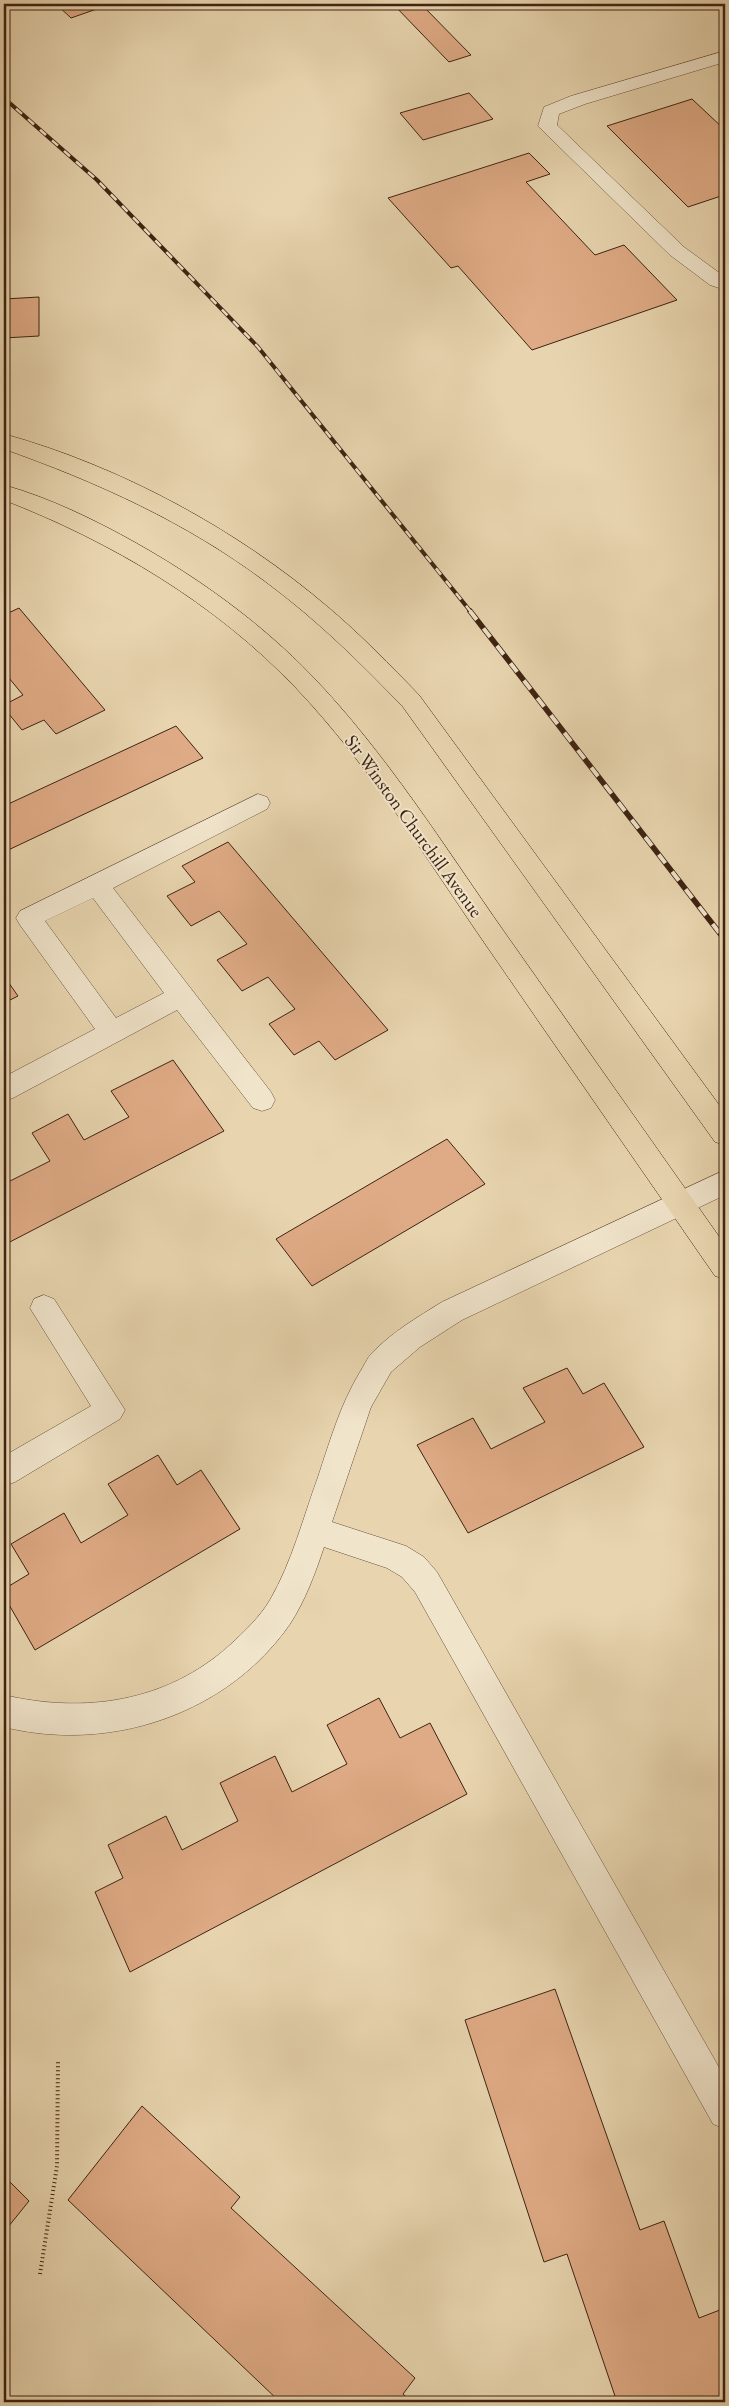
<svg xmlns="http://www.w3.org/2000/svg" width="729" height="2406" font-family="'EB Garamond',serif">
  <rect width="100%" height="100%" fill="#e8d5af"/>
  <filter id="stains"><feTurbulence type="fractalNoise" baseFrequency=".004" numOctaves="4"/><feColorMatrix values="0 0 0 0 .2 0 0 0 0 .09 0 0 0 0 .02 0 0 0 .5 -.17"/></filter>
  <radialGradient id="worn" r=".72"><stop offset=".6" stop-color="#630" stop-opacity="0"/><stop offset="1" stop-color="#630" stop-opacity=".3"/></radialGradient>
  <g fill="#dfab86" stroke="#3e2312">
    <path d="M56,4H111L71,18Z"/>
    <path d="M393,4H421L471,55L449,62Z"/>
    <path d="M469,93L493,119L423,140L400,113Z"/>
    <path d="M692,99L725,130V197L724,195L688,207L607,126Z"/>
    <path d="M529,153L550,174L526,182L595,255L624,245L677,300L532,350L458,266L451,268L388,198Z"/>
    <path d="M39,297V336L4,338V299Z"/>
    <path d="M19,608L105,710L56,734L44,720L22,730L4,708V705L23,695L4,672V615Z"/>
    <path d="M176,726L203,758L4,852V806Z"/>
    <path d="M228,842L388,1030L335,1060L319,1041L294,1055L269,1024L295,1009L268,977L242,991L217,960L247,944L219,911L191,926L167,896L195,882L182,866Z"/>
    <path d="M4,976L18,996L4,1003Z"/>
    <path d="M173,1060L224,1131L4,1245V1184L50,1161L32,1133L68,1114L84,1140L129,1117L111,1091Z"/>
    <path d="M447,1139L485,1184L312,1286L276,1239Z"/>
    <path d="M567,1368L583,1394L604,1383L644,1447L468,1533L417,1445L473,1418L491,1449L545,1422L523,1388Z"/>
    <path d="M158,1455L177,1485L201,1470L240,1529L35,1650L4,1596V1589L29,1574L11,1544L64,1513L81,1543L128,1515L108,1484Z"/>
    <path d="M379,1698L400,1738L430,1723L467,1794L130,1972L95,1892L123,1878L108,1845L166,1816L182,1850L238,1821L220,1783L275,1756L292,1792L347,1764L327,1725Z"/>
    <path d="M555,1989L640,2230L664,2221L699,2318L725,2308V2402H617L567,2254L544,2262L465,2020Z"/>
    <path d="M142,2106L240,2197L231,2208L415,2378L403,2394L412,2402H280L68,2200Z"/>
    <path d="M4,2176L29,2201L4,2232Z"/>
  </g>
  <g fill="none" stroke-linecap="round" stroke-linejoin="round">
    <g stroke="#685039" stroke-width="1">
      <g id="minor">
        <path d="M725,51V62L585,104L559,114L557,125L684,247L725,277V290L710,285L670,255L538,126L544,107L571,96Z"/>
        <path d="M258,794L267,797L270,803L267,809L113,888L271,1092L275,1100L271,1108L262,1111L253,1108L177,1010L13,1098L4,1101V1077L95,1029L20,925L16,918L20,911ZM93,898L164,993L116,1018L45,921Z"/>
        <path d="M725,1170V1195L462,1320L420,1347L391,1372L371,1407L332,1522L406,1546L424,1557L437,1572L725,2078V2129L713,2124L415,1592L402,1577L387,1568L324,1547C315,1574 305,1601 290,1624C227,1715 109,1753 4,1727V1695C85,1714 167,1702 230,1645C244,1632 260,1617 270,1600C292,1562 303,1518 318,1477C330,1441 340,1405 360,1372C364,1366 367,1358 372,1353C392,1332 418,1317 442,1302Z"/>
        <path d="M44,1295L54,1299L125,1410L120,1419L15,1482L4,1486V1456L91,1406L30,1308L34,1299Z"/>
      </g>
    </g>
    <g stroke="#3e2312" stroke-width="1">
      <g id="major">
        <path d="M4,434C120,466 238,530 329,608C361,635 390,665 419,695L725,1113V1145L715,1142L403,707C360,662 316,619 266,582C186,522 97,482 4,449Z"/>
        <path d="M4,485C50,498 95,520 136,543C200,579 261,623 312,676C386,753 444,846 505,933C578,1037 652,1141 725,1245V1279L715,1276C639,1166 563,1057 488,948C427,860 370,766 296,688C215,603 112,542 4,500Z"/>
      </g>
    </g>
    <path stroke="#3e2312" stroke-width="4" stroke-dasharray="1 3" stroke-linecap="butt" d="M40,2274L57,2166L58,2061"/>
    <use href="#minor" fill="#f0e4cb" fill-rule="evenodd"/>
    <use href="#major" fill="#e8d5af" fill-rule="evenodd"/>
    <g stroke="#3e2312" stroke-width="4">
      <path id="rail-far1" d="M4,98L97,180L258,347L471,612"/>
    </g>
    <g stroke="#3e2312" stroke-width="5.5">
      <path id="rail" d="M470,611L725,940"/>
    </g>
    <use href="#rail-far1" stroke="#f0e4cb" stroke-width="2.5" stroke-dasharray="8" stroke-linecap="butt"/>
    <use href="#rail" stroke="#f0e4cb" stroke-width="4" stroke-dasharray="11" stroke-linecap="butt"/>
  </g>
  <g text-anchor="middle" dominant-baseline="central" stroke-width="4" stroke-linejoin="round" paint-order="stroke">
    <g font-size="19" fill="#3e2312" stroke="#f0e4cb">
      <text transform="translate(414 826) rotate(54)">Sir Winston Churchill Avenue</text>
    </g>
  </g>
  <rect width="729" height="2406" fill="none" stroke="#e8d5af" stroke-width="20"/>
  <rect x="5" y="5" width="719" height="2396" fill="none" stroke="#3e2312" stroke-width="2.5"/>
  <rect x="10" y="10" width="709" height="2386" fill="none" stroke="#3e2312"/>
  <rect width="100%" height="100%" filter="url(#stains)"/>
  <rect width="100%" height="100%" fill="url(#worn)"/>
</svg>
